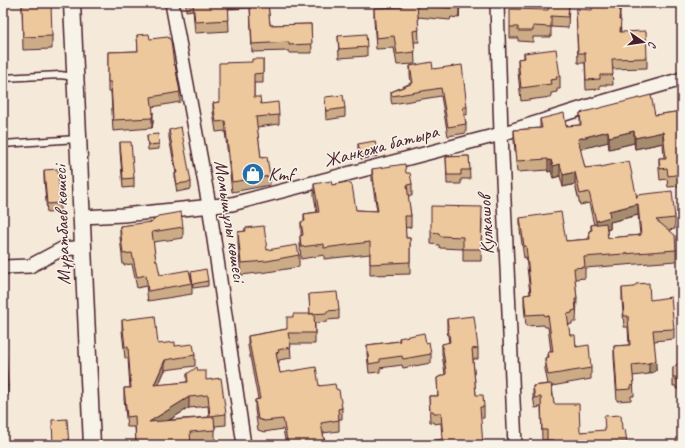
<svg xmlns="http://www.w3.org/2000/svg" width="685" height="448" font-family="Caveat,sans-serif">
  <rect width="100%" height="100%" fill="#f5ead9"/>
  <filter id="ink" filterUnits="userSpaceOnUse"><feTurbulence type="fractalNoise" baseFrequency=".025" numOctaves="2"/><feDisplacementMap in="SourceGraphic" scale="8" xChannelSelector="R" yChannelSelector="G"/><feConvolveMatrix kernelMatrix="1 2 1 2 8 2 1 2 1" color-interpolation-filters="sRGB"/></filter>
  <g filter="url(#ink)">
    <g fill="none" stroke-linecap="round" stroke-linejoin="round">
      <g stroke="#4a1f2b" stroke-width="9">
        <g id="service">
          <path d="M3,78L60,75L75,77"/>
          <path d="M3,144L77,139"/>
        </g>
      </g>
      <g stroke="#4a1f2b" stroke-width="16">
        <g id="minor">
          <path d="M172,3L209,205L244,445"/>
          <path d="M497,3L501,134L515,445"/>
          <path d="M82,217L123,215L232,204L501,134L599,103L682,79"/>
          <path d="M3,267L30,266L62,249L75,248L82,249"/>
        </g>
      </g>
      <g stroke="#4a1f2b" stroke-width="19">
        <path id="tertiary" d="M72,3L92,445"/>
      </g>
      <use href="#service" stroke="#f7f3e8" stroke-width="6"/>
      <use href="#minor" stroke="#f7f3e8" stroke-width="13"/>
      <use href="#tertiary" stroke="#f7f3e8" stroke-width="16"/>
    </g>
    <g fill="#ccac87" stroke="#4a1f2b" fill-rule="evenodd">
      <path d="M186,3H268L270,25L311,24L312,53H289V51L252,52L250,8L228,9L229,31L195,33L193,10L186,11Z"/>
      <path d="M383,3H460L459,18L451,17L450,20L418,17L419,42H414L415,64L397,65L394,48L376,49L374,20V8H383Z"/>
      <path d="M569,3L568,28L551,27V37H533V42L518,41V38H510V27L548,10Z"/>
      <path d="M616,3H631L630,7L616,4Z"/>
      <path d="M675,3H682V10L676,7Z"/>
      <path d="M33,4L52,36V49L23,50L22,5Z"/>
      <path d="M576,9L620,16V20L621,32L647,58V68L612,69L613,85H600V89L586,90L585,63H578Z"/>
      <path d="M137,35L150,39L174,65L180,92V102L152,107L153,122L152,128L113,131L111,92H108V52L138,51Z"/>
      <path d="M338,36L367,47V56L339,58Z"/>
      <path d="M524,53L560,76V89H557V92L551,93V97L521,101L518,72V59L524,58Z"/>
      <path d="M263,59V83H254V97L261,104L279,115V124L257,127L261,158L270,176V185L232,192L225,131L216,132L213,112V103L219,102L252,62Z"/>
      <path d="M410,66L433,69L467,107V115H464L466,124V133L448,136L441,96L392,104L391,100V92L411,83L410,75Z"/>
      <path d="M325,97L345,108V117L326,120Z"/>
      <path d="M682,111V186L668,187L667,179L660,180L659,170V158H664L663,143L635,149L634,143L609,149L608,142L580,149L585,168L601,167L637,196L675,218V229L669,230L676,250V261L585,268V278L575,279L577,299L576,322H572V324L568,325L570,335L591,368V379L552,386L554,404L580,432L622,430L627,442V445H547V440H542L541,407L535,408L533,396V386L548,384L545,369V358L548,357V352H551L548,327H545L544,325L526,326L524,306V295L530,294L526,257L524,258L520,230V218L566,241L589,239V231L591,230V225H594L589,203L580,205L575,184L563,187L560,176L553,178L551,171L548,172V170L517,172L514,141V130L540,128V119L566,126L580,125V113L655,115ZM638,215L640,235L608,238L607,230L610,229V222Z"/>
      <path d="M169,130L191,182V189L177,192L175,181V173H176L169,138Z"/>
      <path d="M147,135L159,144V149L148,150Z"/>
      <path d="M120,142L134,178V187L123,188L120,151Z"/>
      <path d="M358,144L377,156L361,159L358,149Z"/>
      <path d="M469,156L470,179H461V184H447L446,157Z"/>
      <path d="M372,169L406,173L412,184V196H408L411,216V227L405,228L406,238H410V274L370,275V254L324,259V255L301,259L300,247V236H301V222L304,221V214L317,212L314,196V184L332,185L356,210L377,211L372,180Z"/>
      <path d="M44,170L60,203V212L47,213L44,179Z"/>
      <path d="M482,219L481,261H463V249L440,248L439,245L431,244V232Z"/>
      <path d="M151,223L183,227V238L153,242L156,261L160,275L192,283V294L148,301L146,286L137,288L132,264L123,265L120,237V226Z"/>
      <path d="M245,228L267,250L299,255V267L267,272L241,275L238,244V232L245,231Z"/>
      <path d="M191,272L208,281V286L193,288L191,276Z"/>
      <path d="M622,288L650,300L674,329V339L654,341L656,371L649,374L633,376L634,396H631V400L617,401L614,357V346L629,345L628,327H624L622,299Z"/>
      <path d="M309,294L339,310V319L327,320V322L315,323V344H290L291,358L279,360V363H278L280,373L319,386L336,389L342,408V419H339V431L323,433L325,445H286L283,429L264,432L258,430L255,410V400L258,399L248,346V336L287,329L310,314Z"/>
      <path d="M447,319L478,348V359H473L476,395L484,407V418H481L442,439L441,423L434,424L433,422H430L429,396H438L437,378L445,374L442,354V344L449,343L447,330Z"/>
      <path d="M122,320L158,344L175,346L195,355V366L165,370L158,385L187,382V374L198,371L206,380L226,414V425L215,426V441L191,443V445H136L135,427H127L124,399V388H130L128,358H125L122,331ZM208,406L209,417L169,420L189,408Z"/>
      <path d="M399,338L426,343L431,354V363L403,368L402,365L380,368V372L369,373L367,354V345L399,341Z"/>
      <path d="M3,357L8,386V396H3V398Z"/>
      <path d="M682,364V388L676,389V386H673V368Z"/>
    </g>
    <g fill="#a68c6e" stroke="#4a1f2b">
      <path d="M459,3H460L459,18Z"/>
      <path d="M620,6V16L619,30V20Z"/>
      <path d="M153,112V122L152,128V118Z"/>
      <path d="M608,131V142L578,150V139Z"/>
      <path d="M634,131V143L609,149V137Z"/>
      <path d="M663,132V143L635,149V138Z"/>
      <path d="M377,151V156L361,159V155Z"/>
      <path d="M551,160V171L548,172V161Z"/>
      <path d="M560,164V176L553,178V166Z"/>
      <path d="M575,172V184L563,187V175Z"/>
      <path d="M638,204V215L610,222V229L596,232V221L609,211Z"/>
      <path d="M165,360V370L154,396V385Z"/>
      <path d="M656,360V371L649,374V363Z"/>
      <path d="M189,397V408L149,432V422Z"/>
    </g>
    <g fill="#edc89d" stroke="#4a1f2b">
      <path d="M33,3H51L52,36L23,37L22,5L33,4Z"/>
      <path d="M193,3H228L229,20L195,22Z"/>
      <path d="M250,3H268L270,25L311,24L312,44L289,45V42L252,44Z"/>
      <path d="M402,3H459V6H451L450,8L417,5L419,30L413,31L415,52L397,54L394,36L376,38L374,8L402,7Z"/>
      <path d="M549,3H569L568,17L551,16V27L533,26V31H518V27H510V9L548,10Z"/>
      <path d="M593,3L620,6L619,20H621L620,32L646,31L647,58L612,59L613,75H600V79L586,80L585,53H578L576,9L592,10Z"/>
      <path d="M149,34L150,39L168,37L171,41L174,65H175L180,92L151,97L153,112L152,118L113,120L111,82H108V52L138,51L137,35Z"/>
      <path d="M366,34L367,47L339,49L338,36Z"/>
      <path d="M556,49L560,76H556L557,79L550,80L551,84L521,88L518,59L525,58L524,53Z"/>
      <path d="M252,59H263V73L254,74V97H260L261,104L278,102L279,115L256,117L261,158L267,157L270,176L232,182L225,121L216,122L213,103L219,102V63L252,62Z"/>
      <path d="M432,62L433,69L462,65L467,107H463L466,124L448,127L441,88L392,96L391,92L413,83L410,66Z"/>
      <path d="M343,95L345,108L326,111L325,97Z"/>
      <path d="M651,95L655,115L682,111V174L668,176L667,168L660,169L659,158H666L663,132L635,138L634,131L609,137L608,131L578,139L585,168L601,166V167L629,161L637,198V195L672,191L675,218L656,220L675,235L676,250L584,257L585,267L574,268L577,299H575L576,310L572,311V313L567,314L570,335H575L576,347L589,345L591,368L548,375L545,358L549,357L548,352H553L548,315L545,316L544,314L526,315L524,295L531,294L526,246H524L520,218L561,212L566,241L590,239L589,231L592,230L591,225L606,223L608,238L641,235L638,204L609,211L610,217L596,221L589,192L580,194L575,172L563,175L560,164L553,166L551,160L548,161V159L517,161L514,130L542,128L540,119L564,113L566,126L581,125L580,113Z"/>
      <path d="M181,127L191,182L177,184L175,173H177L169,130Z"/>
      <path d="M158,134L159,144L148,145L147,135Z"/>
      <path d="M375,141L377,151L361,155L358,144Z"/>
      <path d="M120,142H131L134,178L123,179Z"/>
      <path d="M469,156L470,170H461V175H447L446,157Z"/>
      <path d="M405,164L406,173H410L412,184L407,185L411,216H405L406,238H410V262L370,264V242L324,248V244L301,247L300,236L303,235L301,222L305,221L304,214L319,212L314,184L331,181L332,185L347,182L352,185L356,210L378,211L372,169Z"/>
      <path d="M58,169L60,203L47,204L44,170Z"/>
      <path d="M431,206L482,207L481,249H463V237L440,236L439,233L431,232Z"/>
      <path d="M181,212L183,227L152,232L156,261H157L160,275L189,270L192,283L148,291L146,275L137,277L132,253L123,254L120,226L151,222V223L158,216Z"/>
      <path d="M264,226L267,250L297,245L299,255L267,261L241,263L238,232L246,231L245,228Z"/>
      <path d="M206,269L208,281L193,284L191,272Z"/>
      <path d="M649,283L650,300L671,297L674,329L653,330L656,360L649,363L632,365L634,385L631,386V389L617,390L614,346L630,345L628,316H624L622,288L634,287L636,284Z"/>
      <path d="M337,292L339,310L327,311V313L310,314L309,294Z"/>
      <path d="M293,314H314L315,333H288L291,347L278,350L279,352L276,353L280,373L316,367L319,386L335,384L336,389L339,390L342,408L338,409L339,420L321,423L325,445H288L283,419L264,421L258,419L255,400L260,399L248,336L287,329V317H293Z"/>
      <path d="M155,316L158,344L175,342V346L193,344L195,355L165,360L154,385L188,382L187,374L197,367L198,371H206V380L221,378L226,414L210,416L208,395L189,397L149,422L214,417L215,430L190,432L191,445H136L135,416L127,417L124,388H131L128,347H125L122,320Z"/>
      <path d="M474,316L478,348L472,349L476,395H483L484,407H480L483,445H401L443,439L441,413H434L433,411H430L429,396H438L437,378L446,374V371L442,344L450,342L447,319Z"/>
      <path d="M424,333L426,343L429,342L431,354L403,359L402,356L380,359V362L369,364L367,345L400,341L399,338Z"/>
      <path d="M3,357H6L8,386H3V388Z"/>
      <path d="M677,364H682V379L676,380V377H673V368Z"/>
      <path d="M551,384L554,404H579L580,432L605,430L604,416L621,415L622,430L625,429L627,442H553V440H547V430H542L541,397L535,398L533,386Z"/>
      <path d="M67,419L69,445H53L52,420Z"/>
    </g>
  </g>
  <defs>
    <g id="shop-disc" transform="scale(1.15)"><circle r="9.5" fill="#1f6fb2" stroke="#f7f3e8"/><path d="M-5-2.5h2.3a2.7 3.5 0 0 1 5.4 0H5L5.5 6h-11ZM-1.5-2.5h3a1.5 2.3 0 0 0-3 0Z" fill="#fff"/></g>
  </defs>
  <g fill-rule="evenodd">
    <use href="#shop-disc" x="253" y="174"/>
  </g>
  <g text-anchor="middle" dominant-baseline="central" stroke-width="3" stroke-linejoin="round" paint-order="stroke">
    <g font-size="19" fill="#4a1f2b" stroke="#f7f3e8">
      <text transform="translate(381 146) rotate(-15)">Жанкожа батыра</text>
      <text transform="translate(230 221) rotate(81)">Момышұлы көшесі</text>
      <text transform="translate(62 225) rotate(-92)">Мұратбаев көшесі</text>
      <text transform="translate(486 225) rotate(-93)">Кулкашов</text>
    </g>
    <g font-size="19" fill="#4a1f2b" stroke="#f7f3e8" text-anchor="start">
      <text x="268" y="174">Kmf</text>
    </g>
  </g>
  <rect width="685" height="448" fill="none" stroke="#f7f3e8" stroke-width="16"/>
  <rect x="8" y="8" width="669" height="432" fill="none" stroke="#4a1f2b" stroke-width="1.5" filter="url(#ink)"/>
  <g transform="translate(643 42) rotate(103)" stroke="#f7f3e8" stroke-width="3" paint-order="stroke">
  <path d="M0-3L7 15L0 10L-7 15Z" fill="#4a1f2b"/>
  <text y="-6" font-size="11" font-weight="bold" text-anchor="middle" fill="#4a1f2b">С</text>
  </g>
</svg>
